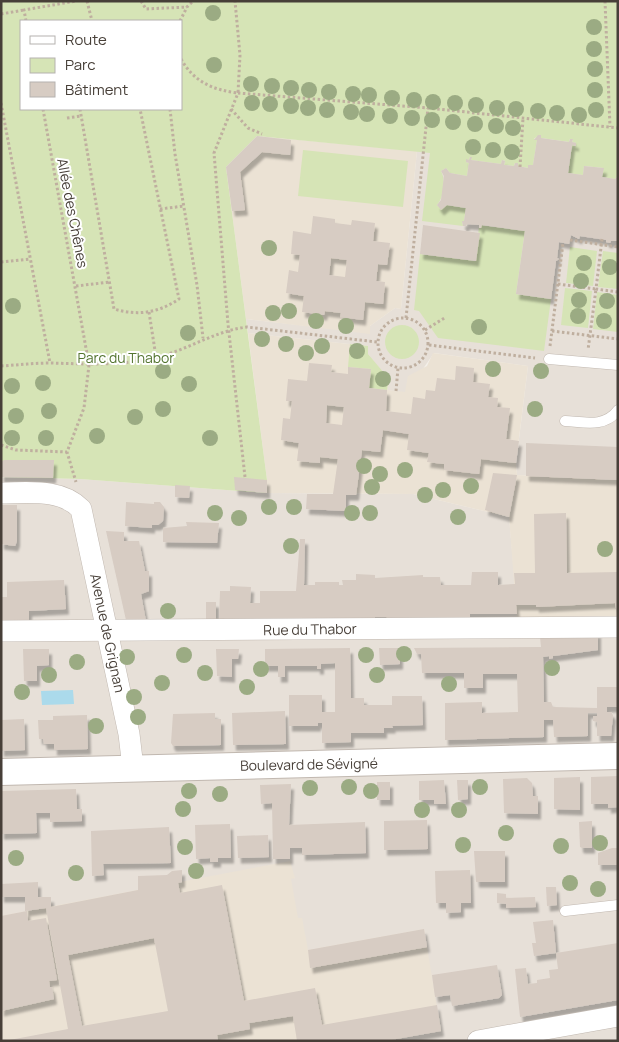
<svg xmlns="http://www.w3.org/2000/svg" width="619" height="1042" font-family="Manrope,sans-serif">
  <defs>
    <filter id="shadow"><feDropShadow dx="3" dy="5.5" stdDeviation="1" flood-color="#0004"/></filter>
  </defs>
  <rect width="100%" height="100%" fill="#f3efe9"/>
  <g fill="#e7e0d8">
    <path d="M538,135H541V138L569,142L570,139H573L576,143V146L573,145L570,168L584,166L604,168L603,177L618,176V480L517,475L516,463L528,366L434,353L406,393L387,390L389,374H384L368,354V346L248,333L246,319L370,333V326L395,308L401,309L417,151L470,157H472V160H502L505,161V164L514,166L515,163H518V166L528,168V165H533L534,140Z"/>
    <path d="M1,477L80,479L267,493L413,494L509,517L515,584L618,618V1041H1Z"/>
  </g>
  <g fill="#ebe2d4">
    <path d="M257,136L417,151L401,309L395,308L370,326V334L246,319L226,167Z"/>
    <path d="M248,333L368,346V354L384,373L389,374L388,390L405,392L408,376L427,366L433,353L528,366L516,462L517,475L618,480V618L517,621L509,517L413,494L267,493V480Z"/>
    <path d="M290,861L295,878L291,879L298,918H302L308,950L424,929L441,1031L385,1041H1V916Z"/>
  </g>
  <g fill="#d6e4b6" fill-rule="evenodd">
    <path d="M1,1H618V176L615,179L602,177L603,168L584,166L583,175L568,173L572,145L576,146V143L572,142L573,139H570L569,142L541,138L539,135L534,139L537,140L533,165H528V168L518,166V164L515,163L514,166L504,165L505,161L502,160L501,164L471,160L470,157L469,160H466V162L469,163L467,176L450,173L446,168L441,171C446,180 444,197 437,205L441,209L447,205L466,208L464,221H462L463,226L422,221L430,153L257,136L226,167L267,480V493L80,479L1,477ZM21,21H181V109H21Z"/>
    <path d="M303,150L408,161L403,207L298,196Z"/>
    <path d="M479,225L525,231L516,294L551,299L544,351L438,338L419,311L414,310L420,254L476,261Z"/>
    <path d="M570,247L597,251L593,286L566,283Z"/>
    <path d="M603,251L618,253V289L598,287Z"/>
    <path d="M565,288L592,291L588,328L561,325Z"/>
    <path d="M597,292L618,295V332L593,329Z"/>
    <circle cx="402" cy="342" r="17"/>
    <path d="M350,344L368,346V354L384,373L389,374L387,390L369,388L371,369L348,367Z"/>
  </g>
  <path fill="#abdaeb" d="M73,690L74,704L42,705L41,691Z"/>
  <g fill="#d7ccc3" fill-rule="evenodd" filter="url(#shadow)">
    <path d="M538,135H541V138L569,142L570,139H573L572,142L576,143V146L572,145L568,173L583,175L584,166L604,168L602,177L615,179L618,176V241H611L610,243L606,242V240L580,236L579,239L571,235L569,244L559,242L557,258L559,259L556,261L551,299L516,294L525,231L482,225L481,228H479V225L467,224L466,226H463L462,221H464L466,208L447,205L441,210L437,205L441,200L444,176L441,171L446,168L450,173L467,176L469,163L466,162V159L469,160L470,157H472L471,160L501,164L502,160L505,161L504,165L514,166L515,163H518V166L528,168V165H533L537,140H534Z"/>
    <path d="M257,136L291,140L290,155L262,152L240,172L245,210L232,211L226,167Z"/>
    <path d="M313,216L335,219V223L351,225L352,220L375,223L373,241L390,243L387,265L378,264L376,281L385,282L383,304L365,302L363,320L340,317L341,313L325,311L324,315L302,312L304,296L286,293L289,270L298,272L300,255L291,254L293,231L311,234ZM331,258L347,260L345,277L329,275Z"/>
    <path d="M423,225L480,233L476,261L420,254Z"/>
    <path d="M309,363L332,365L331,372L348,374V367L371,369L369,388L387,390L386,411L411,414L413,397L425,399L426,390L435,391L437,378L455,380L456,366L474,368L473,382L490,384L488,397L498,398L497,407L510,408L506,439L519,441L516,463L481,459L479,474L444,470V464L427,462L429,453L407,450L409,434L383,430L380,452L362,450L356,495H346V511L306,509L307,494H333L338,459L320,457V463L297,461L299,443L281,440L283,418L290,419L292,401H286L288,379L307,381ZM327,405L344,407L342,425L326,423Z"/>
    <path d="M526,443L618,447V480L526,476Z"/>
    <path d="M4,460H54L53,478L1,477V462Z"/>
    <path d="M493,473L517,475L509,517L485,510Z"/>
    <path d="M234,477L267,480V493L235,490Z"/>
    <path d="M175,485L190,486L189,498L175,497Z"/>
    <path d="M126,502L154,504V502H160L164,507L163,521L158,525H152V528L125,526Z"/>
    <path d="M1,505H17V541L15,546L1,544Z"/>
    <path d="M566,513L567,573L618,572V618L615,603L536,607V605H516L517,614H470V619L386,620L387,617H375V620H219L220,591H230V586L251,587L250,603H260V591H296L300,539H305L304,585H315V582H339V585H343L342,580H356V574L375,575V578L423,575V577H440L441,585H471L472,572H498V585L515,584L514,573H535L534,514Z"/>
    <path d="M186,522L219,523L217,543L163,542V528L187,526Z"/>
    <path d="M106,531L124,532V541H139L145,571H149V591L141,594L146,621L126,620Z"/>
    <path d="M64,580L66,609L29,611V621L1,620V600L2,597H7V582Z"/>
    <rect x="206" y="602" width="10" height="18"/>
    <path d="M598,632V650L553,656V658L549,659V656L543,657L544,702H551L553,707L597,708V687H618V707H607V712H611L613,715L611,736H597V722L593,721V716H597V713H588V736L554,737L553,720H544V737L445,740V703L482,702V713L518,712L517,674H483V688H464V673H422L421,654H417L414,648L541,647L540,637Z"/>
    <path d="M350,648L351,698H364V705H392V696H422L423,725L392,726L393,728H384V733H351V742L322,743V723H318V726H289V695H322V712H335V663L321,664V669H317V666H285V677H278V666H265V649Z"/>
    <path d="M379,648H400V664L380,665Z"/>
    <path d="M23,649H49V665L37,666V681H24Z"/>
    <path d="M216,649H239L238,659H232V677L217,676Z"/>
    <path d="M285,711L286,744L233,745L232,713Z"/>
    <path d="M215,713V719H221V745L173,746L171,743L173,714Z"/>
    <path d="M87,715L88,749L54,750V744H44L43,739H39L38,720H53V716Z"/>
    <path d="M24,719L25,750L1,751V720Z"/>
    <path d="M618,776V807L608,808V804H591V777Z"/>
    <path d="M580,777V810L554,809V778Z"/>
    <path d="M527,778L532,783L533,796H538V814L504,813L503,779Z"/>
    <path d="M444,780L446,804H434V800H419V781Z"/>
    <path d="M457,780H468V799L458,800Z"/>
    <rect x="377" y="782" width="13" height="18"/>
    <path d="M291,784L289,825L365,822L366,853L302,855V848H290V859H273L272,803L261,804L260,785Z"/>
    <path d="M76,789L77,809H82V821L50,822V813H36L37,833L1,834V791Z"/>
    <path d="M427,820L428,849L384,850V821Z"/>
    <path d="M592,821V848H582L580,847L579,822Z"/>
    <path d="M230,824L231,858H218V862H210V858L196,859L195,825Z"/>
    <path d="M169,827L171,863L103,864L104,875L92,876L91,831Z"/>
    <path d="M268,835L269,857L238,858L237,836Z"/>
    <path d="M612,848H618V865H598V853Z"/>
    <path d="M474,851H505V882H476Z"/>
    <path d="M182,870V882L178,883L180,893L222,885L244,1001L315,988L322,1025L437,1005L441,1031L385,1041H297L293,1016L249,1023L250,1029L217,1035L218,1041H4L68,1029L46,908L25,911V897H1V884L38,882V897H51V907L138,890V876L167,875L172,871ZM154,938L168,1011L82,1026L68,955Z"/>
    <path d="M470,870L471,903H461V912L446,913V903H436L435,871Z"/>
    <path d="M546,887H556L557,905L547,906Z"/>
    <path d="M497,893L506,894V898L535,897L536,907L506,908V904L497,903Z"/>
    <path d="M27,911L28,921L46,918L57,980L49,981L50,987H52L54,999L1,1011V916Z"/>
    <path d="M553,920L556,953L534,956L532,943H536L533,922Z"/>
    <path d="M424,929L427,947L310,968L308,950Z"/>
    <path d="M618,943V1000L520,1017L515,969L526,968L528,984L537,983V980L550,978L549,970L558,969L556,953Z"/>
    <path d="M497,965L502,995L499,998L452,1006L450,995L435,997L432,975Z"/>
  </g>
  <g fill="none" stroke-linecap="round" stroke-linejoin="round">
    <g stroke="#c1b8b0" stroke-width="11">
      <g id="service">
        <path d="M549,359L618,365"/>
        <path d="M565,421C584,422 605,428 618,410"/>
        <path d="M565,911L618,905"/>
      </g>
    </g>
    <g stroke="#c1b8b0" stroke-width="22">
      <g id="minor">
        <path d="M1,493C28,493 61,488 81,509L129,734L133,768"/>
        <path d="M1,631L618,627"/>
        <path d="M478,1041L618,1016"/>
      </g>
    </g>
    <g stroke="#c1b8b0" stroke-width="28">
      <path id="tertiary" d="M1,772L618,756"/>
    </g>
    <g stroke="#bfaf9f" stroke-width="3" stroke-dasharray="2.5 2.5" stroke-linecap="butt">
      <path d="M87,1L92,21"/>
      <path d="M141,1L146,9L187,7"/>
      <path d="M605,1L610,127"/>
      <path d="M1,14L24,10"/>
      <path d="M26,21L24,10L76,1"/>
      <path d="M180,21L187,7L193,1"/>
      <path d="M181,59C194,82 213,90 238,93L240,55L235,1"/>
      <path d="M1,103L50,363"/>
      <path d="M43,109L89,365L84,408L67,452L76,482"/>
      <path d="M80,109L114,309C138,316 158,313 179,299L140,109"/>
      <path d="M170,109L175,154L197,285L203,338"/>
      <path d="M231,109L248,128L262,134"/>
      <path d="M67,118L81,116"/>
      <path d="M520,167L523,118"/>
      <path d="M160,209L184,206"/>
      <path d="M602,239L596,289L618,292"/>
      <path d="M570,240L618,247"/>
      <path d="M1,262L30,259"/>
      <path d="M558,284L596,289L588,350"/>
      <path d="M76,286L110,282"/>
      <path d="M149,312L156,357"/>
      <circle cx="403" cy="343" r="25"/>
      <path d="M406,318L428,108"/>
      <path d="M425,330L446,317"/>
      <path d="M552,331L618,339"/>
      <path d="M429,345L535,358"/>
      <path d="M550,346L563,243"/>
      <path d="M1,366C18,365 34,363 51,363C86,364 119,366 154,358C186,351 214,331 247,327L377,342"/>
      <path d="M396,391L398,368"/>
      <path d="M1,445L16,450L67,452"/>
      <path d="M245,477L228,324L214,153L238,93L428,108L618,128"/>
    </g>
    <use href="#service" stroke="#fff" stroke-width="10"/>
    <use href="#minor" stroke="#fff" stroke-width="21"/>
    <use href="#tertiary" stroke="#fff" stroke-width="26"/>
  </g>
  <g fill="#9bab83">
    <circle cx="213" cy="13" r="8"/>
    <circle cx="594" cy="27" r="8"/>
    <circle cx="594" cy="49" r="8"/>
    <circle cx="214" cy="65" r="8"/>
    <circle cx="595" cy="69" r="8"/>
    <circle cx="251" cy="84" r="8"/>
    <circle cx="272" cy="86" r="8"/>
    <circle cx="291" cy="88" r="8"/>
    <circle cx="309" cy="90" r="8"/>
    <circle cx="595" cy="90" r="8"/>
    <circle cx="329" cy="92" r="8"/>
    <circle cx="353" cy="94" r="8"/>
    <circle cx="369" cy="95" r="8"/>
    <circle cx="392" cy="98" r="8"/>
    <circle cx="414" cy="100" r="8"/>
    <circle cx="433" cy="102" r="8"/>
    <circle cx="252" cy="103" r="8"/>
    <circle cx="455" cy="103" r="8"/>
    <circle cx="270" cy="104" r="8"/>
    <circle cx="476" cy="105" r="8"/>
    <circle cx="291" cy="106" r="8"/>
    <circle cx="308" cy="108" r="8"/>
    <circle cx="497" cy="108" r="8"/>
    <circle cx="516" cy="109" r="8"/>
    <circle cx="327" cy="110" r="8"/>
    <circle cx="596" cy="110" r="8"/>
    <circle cx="538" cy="111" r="8"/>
    <circle cx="351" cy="112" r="8"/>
    <circle cx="557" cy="113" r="8"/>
    <circle cx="367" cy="114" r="8"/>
    <circle cx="579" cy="115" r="8"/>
    <circle cx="390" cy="116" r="8"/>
    <circle cx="412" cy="118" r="8"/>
    <circle cx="432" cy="120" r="8"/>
    <circle cx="453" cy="122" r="8"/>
    <circle cx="475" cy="124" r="8"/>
    <circle cx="496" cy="126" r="8"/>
    <circle cx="513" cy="128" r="8"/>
    <circle cx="473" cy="147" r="8"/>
    <circle cx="493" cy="150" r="8"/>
    <circle cx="512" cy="152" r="8"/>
    <circle cx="269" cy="248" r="8"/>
    <circle cx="584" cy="263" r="8"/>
    <circle cx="610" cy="267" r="8"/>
    <circle cx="581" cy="281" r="8"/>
    <circle cx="579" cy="300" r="8"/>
    <circle cx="607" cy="301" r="8"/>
    <circle cx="13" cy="306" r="8"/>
    <circle cx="289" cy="311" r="8"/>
    <circle cx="273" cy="313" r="8"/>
    <circle cx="578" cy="316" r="8"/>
    <circle cx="316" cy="321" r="8"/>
    <circle cx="604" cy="321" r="8"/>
    <circle cx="346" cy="326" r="8"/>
    <circle cx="479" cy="327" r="8"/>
    <circle cx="188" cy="333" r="8"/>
    <circle cx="262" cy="339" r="8"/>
    <circle cx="286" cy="344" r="8"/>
    <circle cx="322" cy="346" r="8"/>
    <circle cx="357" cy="351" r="8"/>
    <circle cx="306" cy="353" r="8"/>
    <circle cx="493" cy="369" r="8"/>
    <circle cx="163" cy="371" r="8"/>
    <circle cx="541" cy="371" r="8"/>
    <circle cx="383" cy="379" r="8"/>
    <circle cx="43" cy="383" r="8"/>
    <circle cx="189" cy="384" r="8"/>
    <circle cx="12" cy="386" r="8"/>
    <circle cx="163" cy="409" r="8"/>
    <circle cx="535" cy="409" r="8"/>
    <circle cx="49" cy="411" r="8"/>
    <circle cx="16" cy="416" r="8"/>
    <circle cx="135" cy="417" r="8"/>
    <circle cx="97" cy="436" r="8"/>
    <circle cx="12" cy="438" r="8"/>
    <circle cx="46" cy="438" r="8"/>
    <circle cx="210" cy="438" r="8"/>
    <circle cx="364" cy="466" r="8"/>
    <circle cx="405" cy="470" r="8"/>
    <circle cx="380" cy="474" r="8"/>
    <circle cx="471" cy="486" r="8"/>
    <circle cx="372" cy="487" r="8"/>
    <circle cx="443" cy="490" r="8"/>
    <circle cx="425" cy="495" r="8"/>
    <circle cx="269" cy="507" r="8"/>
    <circle cx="294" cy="507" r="8"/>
    <circle cx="215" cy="513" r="8"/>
    <circle cx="352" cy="513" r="8"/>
    <circle cx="370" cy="513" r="8"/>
    <circle cx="458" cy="517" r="8"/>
    <circle cx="239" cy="518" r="8"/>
    <circle cx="291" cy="546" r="8"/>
    <circle cx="605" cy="549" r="8"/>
    <circle cx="168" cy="611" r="8"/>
    <circle cx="404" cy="654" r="8"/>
    <circle cx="184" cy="655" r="8"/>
    <circle cx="366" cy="655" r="8"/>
    <circle cx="127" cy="657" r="8"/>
    <circle cx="77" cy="662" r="8"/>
    <circle cx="552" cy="668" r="8"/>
    <circle cx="261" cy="669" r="8"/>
    <circle cx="205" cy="673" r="8"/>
    <circle cx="49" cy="675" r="8"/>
    <circle cx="377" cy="675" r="8"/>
    <circle cx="162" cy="683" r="8"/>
    <circle cx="449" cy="684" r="8"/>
    <circle cx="247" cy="687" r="8"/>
    <circle cx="22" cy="692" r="8"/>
    <circle cx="134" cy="697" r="8"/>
    <circle cx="138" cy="717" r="8"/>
    <circle cx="96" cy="726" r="8"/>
    <circle cx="349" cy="787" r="8"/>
    <circle cx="480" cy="787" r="8"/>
    <circle cx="310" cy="788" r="8"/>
    <circle cx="189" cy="791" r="8"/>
    <circle cx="371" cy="791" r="8"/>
    <circle cx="220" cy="794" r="8"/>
    <circle cx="183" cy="809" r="8"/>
    <circle cx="422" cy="810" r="8"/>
    <circle cx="459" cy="810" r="8"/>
    <circle cx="506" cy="833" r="8"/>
    <circle cx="600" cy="843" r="8"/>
    <circle cx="463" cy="845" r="8"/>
    <circle cx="561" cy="846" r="8"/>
    <circle cx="185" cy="847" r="8"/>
    <circle cx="16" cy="858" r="8"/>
    <circle cx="196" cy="871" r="8"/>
    <circle cx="76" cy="873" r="8"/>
    <circle cx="570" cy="883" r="8"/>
    <circle cx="598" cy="889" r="8"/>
  </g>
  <g text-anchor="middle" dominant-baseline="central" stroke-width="4" stroke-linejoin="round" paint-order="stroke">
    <g font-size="14" fill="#473f38" stroke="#fff">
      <text transform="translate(73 213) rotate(79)">Allée des Chênes</text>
      <text transform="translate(310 629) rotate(-1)">Rue du Thabor</text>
      <text transform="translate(108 633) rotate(78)">Avenue de Grignan</text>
      <text transform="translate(309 764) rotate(-1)">Boulevard de Sévigné</text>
    </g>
    <g font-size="14" fill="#537430" stroke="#fff">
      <text x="126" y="357">Parc du Thabor</text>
    </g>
  </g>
  <rect width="619" height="1042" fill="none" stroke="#473f38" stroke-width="5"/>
  <rect x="20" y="20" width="162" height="90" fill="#ffffff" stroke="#b5b2af"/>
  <rect x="30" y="36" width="25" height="8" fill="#ffffff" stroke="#b5b2af"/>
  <text x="65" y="45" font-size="15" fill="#473f38">Route</text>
  <rect x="30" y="58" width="25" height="15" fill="#d6e4b6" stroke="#b5b2af"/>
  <text x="65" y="70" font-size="15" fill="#473f38">Parc</text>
  <rect x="30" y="82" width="25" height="15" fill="#d7ccc3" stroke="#b5b2af"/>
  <text x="65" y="95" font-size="15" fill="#473f38">Bâtiment</text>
</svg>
